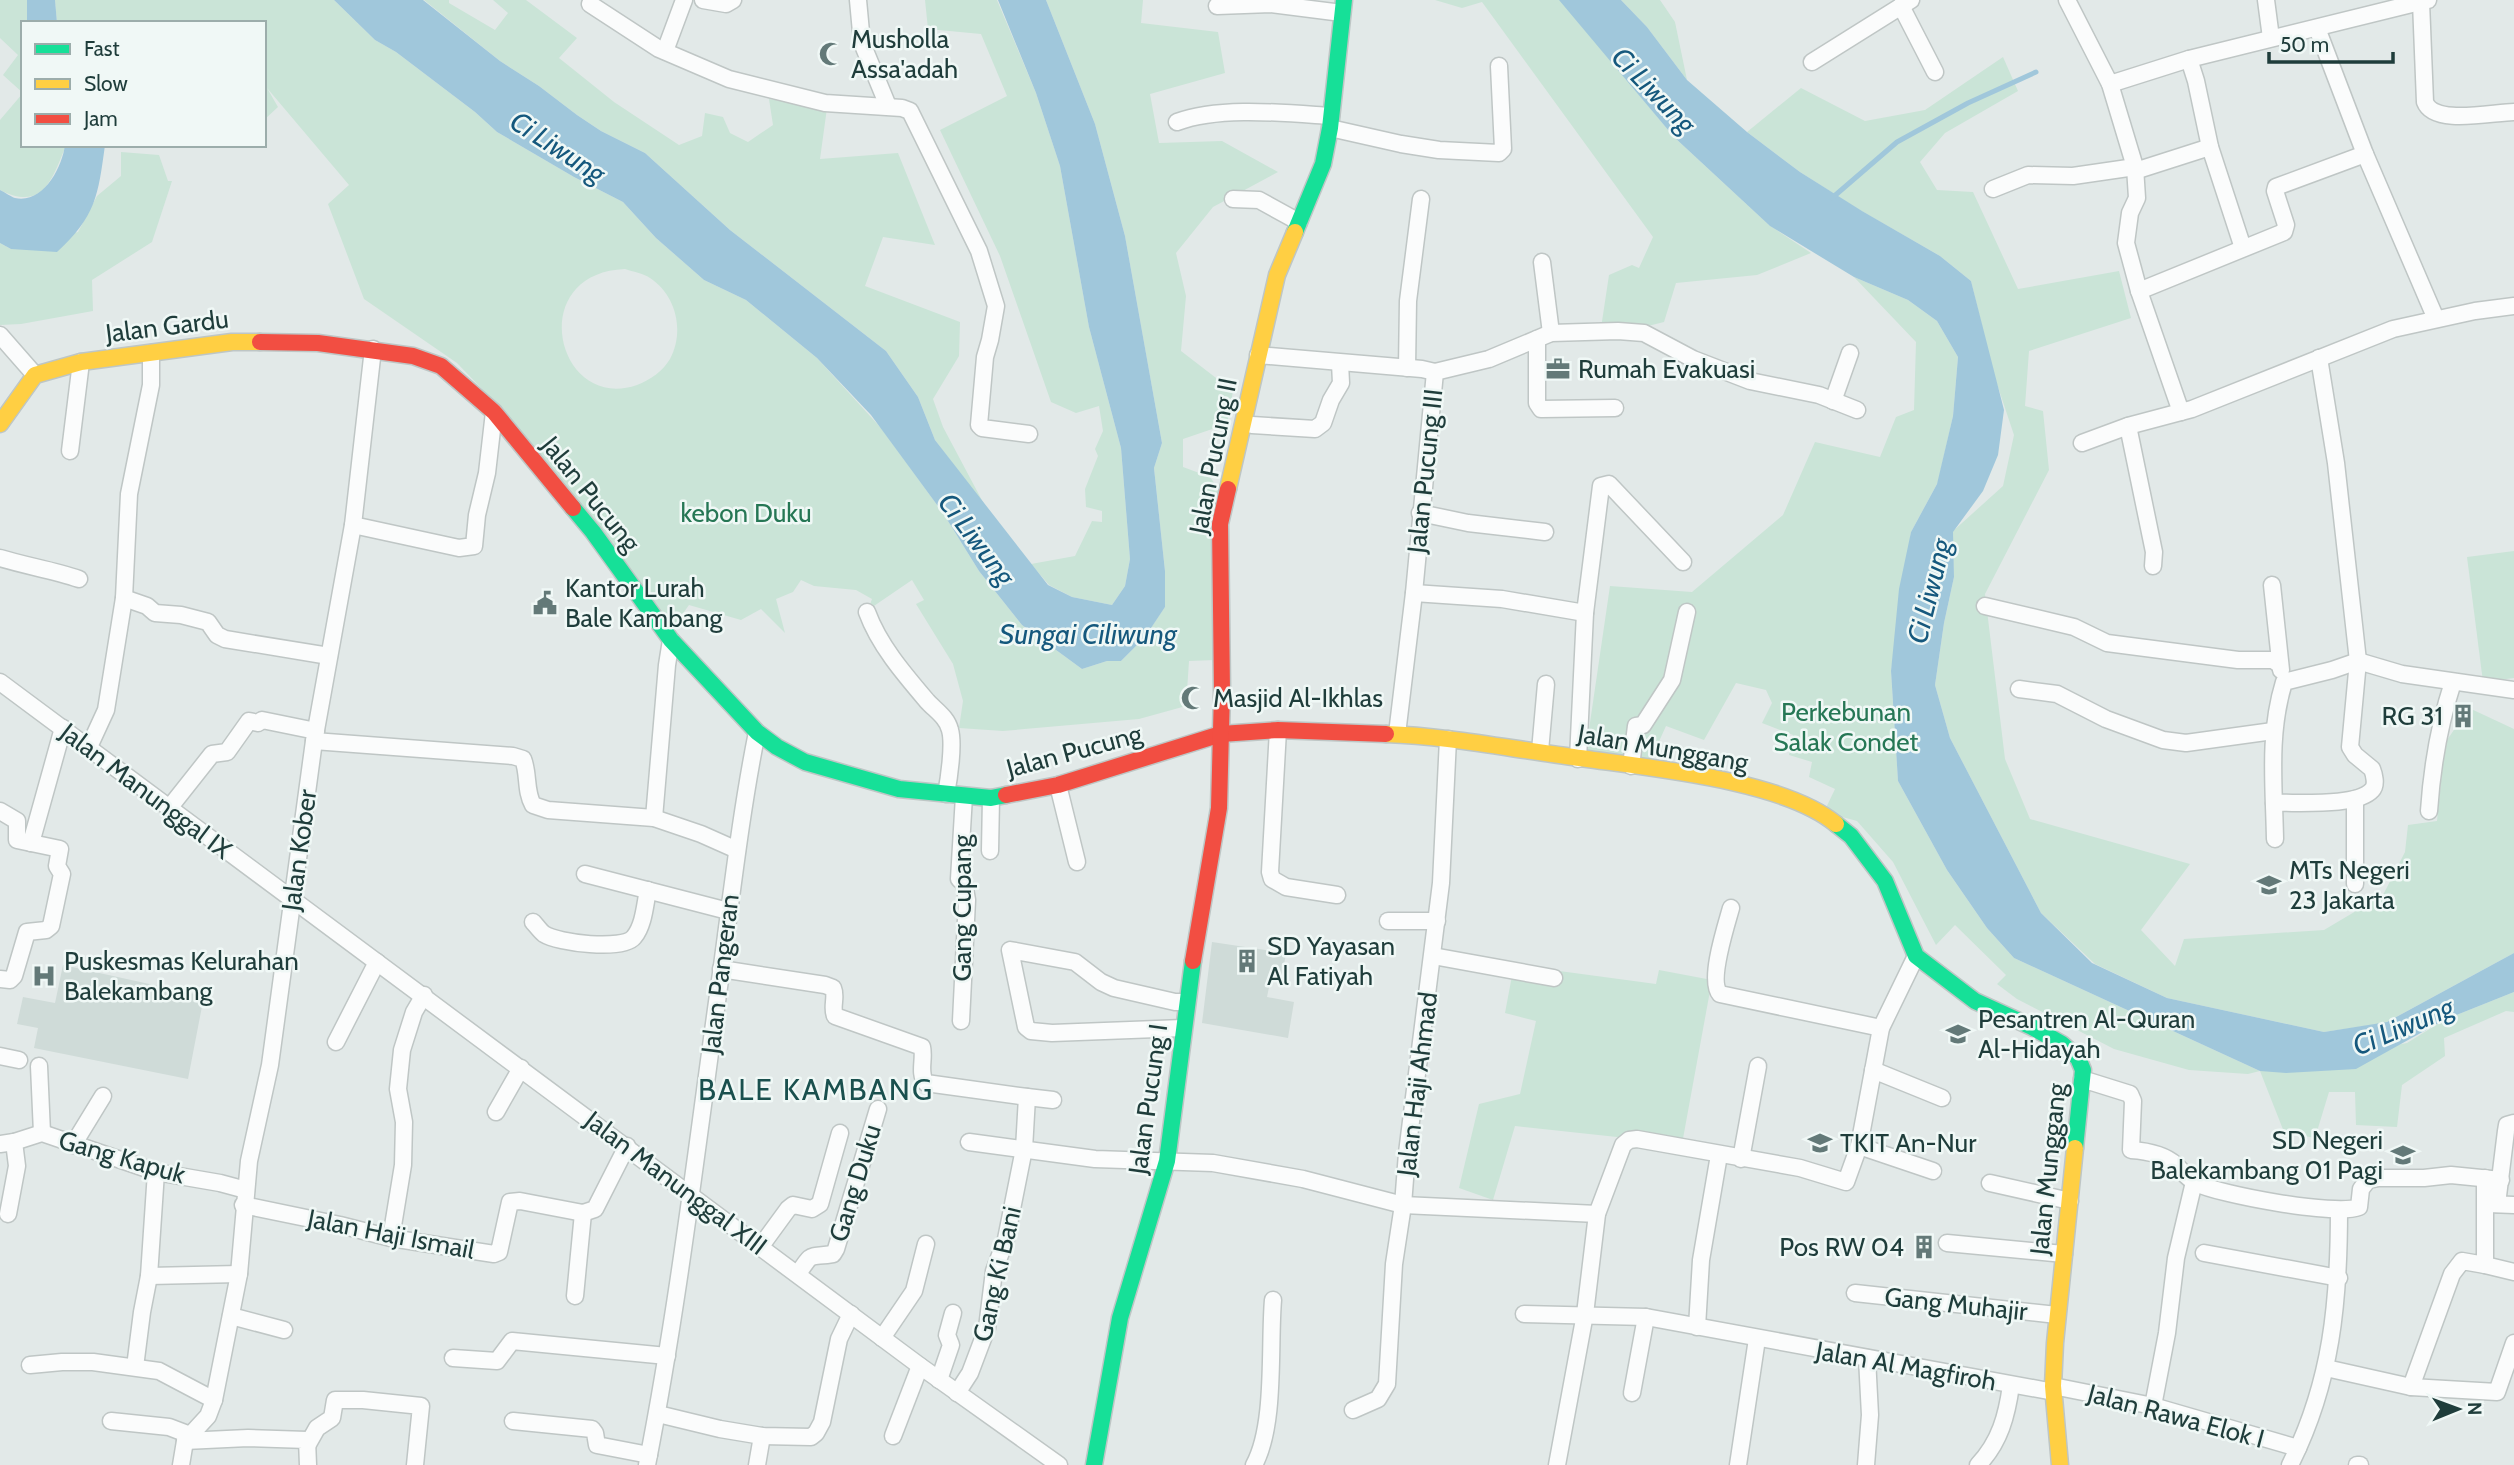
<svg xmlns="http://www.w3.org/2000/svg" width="2514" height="1465" font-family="Cabin,sans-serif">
  <rect width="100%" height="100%" fill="#e2e9e8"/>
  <g fill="#cfdbd8">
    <path d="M1212,942L1286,953L1281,983L1270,982L1267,997L1294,1002L1288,1038L1202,1023Z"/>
    <path d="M63,965L204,996L188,1079L34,1048L38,1028L17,1024L23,997L55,1003Z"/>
  </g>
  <g fill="#cae4d7" fill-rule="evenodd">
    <path d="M0,0H27V23H23V93L3,75L18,55L0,38Z"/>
    <path d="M55,0H334L375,40L396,52L475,112L497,132L574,177L623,202L656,238L704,280L746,300L817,358L881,428L943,513L979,571L1022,625L1082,669L1107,661H1121L1144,638L1165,607V571L1154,468L1162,443L1125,236L1095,124L1046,0H1143L1141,23L1218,32L1225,73L1150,94L1159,143L1222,141L1278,172L1213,207L1176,253L1186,296L1181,351L1233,391L1227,424L1183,439V467L1210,477L1230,505L1215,660L1189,661L1186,706L1139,719L1003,731L959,728L963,701L953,664L916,604L924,600L912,580L868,610L872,599L856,590L814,586L801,580L793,592L776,599L785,633L761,609L741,620L689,605L669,633L504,412L457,363L364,299L328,204L349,185L267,88L278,107L264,120V23H57ZM625,269C633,272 643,273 650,278C676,295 685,331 670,359C663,371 650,380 637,385C556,413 524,273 625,269Z"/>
    <path d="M424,0H449V3L495,30L508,13L493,0H526L577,38L559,58L614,102L679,145L702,136L705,113L723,117L730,133L748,142L773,125L769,99L827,108L820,159L898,153L935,245L883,237L865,286L960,322L959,356L933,399L943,427L985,506L935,440L918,397L886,351L730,230L645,153L601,131L577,115L539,86L500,61Z"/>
    <path d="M925,0H997L1036,93L1060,166L1089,327L1121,448L1130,559L1125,586L1112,605L1072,597L1049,585L1031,564L1075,556L1092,521L1102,522V511L1086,507L1085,489L1098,456L1095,449L1103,431L1099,406L1076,413L1051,402L1000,256L940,130L1007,96L981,34L928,29Z"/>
    <path d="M1435,0H1560L1674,137L1769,225L1811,253L1757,275L1676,283L1664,322L1640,328H1601L1609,275L1632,265L1639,268L1653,237L1482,2L1462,8Z"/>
    <path d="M1621,0H1660L1675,22L1687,80L1647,27Z"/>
    <path d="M2003,57L2018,91L1945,133L1920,162L1937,190L1973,192L2018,289L2119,271L2131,318L2029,351L2025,406L2043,411L2049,470L1985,594L2005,759L2030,819L2190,864L2141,930L2175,966L2184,939L2324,930L2383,895L2405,852L2408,825L2437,821L2445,743L2469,708L2514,729V953L2385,1023L2324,1032L2167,998L2095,964L2041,913L1950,738L1935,685L1944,623L1954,577L1952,532L2003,486L2014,435L1994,375L1971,281L1940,256L1858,209L1800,172L1747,132L1801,88L1865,121L1925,110Z"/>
    <path d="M23,93V145H65V148C51,182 42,211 0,190V120Z"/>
    <path d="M121,152L159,155L168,181H172L152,242L92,280L93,311L21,324L0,325V243L11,249L78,232L97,196L121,176Z"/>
    <path d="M1854,277L1908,300L1937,321L1958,357L1953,416L1938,482L1911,532L1891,671L1898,781L1947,870L1987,928L2014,958L2260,1071L2407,1043L2444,1020L2514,992V1012L2506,1011L2444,1038L2445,1056L2402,1085L2397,1127L2356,1125L2355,1092H2329L2315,1138L2284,1132L2260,1071L2248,1074L2189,1070L2114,1049L2017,999L1997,984L2006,975L1955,925L1936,945L1893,862L1857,821L1824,812L1835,789L1809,777L1812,762L1789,755L1793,735L1762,723L1772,703L1766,690L1736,683L1704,740L1666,726L1651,759L1579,758L1587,743L1610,586L1692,592L1783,515L1815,442L1880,457L1896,417L1914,410L1916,342Z"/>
    <path d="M2514,551V678L2483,682L2467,557Z"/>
    <path d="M1514,965L1656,984L1659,970L1712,980L1682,1144L1515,1126L1493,1200L1459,1188L1479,1104L1520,1094L1536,1021L1505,1013Z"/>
  </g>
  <g fill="#a0c7db">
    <path d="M27,0H55L57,23H27Z"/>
    <path d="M334,0H423L500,61L539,86L577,115L601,131L645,153L730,230L886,351L918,397L935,440L1048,585L1072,597L1112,605L1125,586L1130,559L1121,448L1089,327L1060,166L1036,93L998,0H1046L1095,124L1125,236L1162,443L1154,468L1165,571V607L1145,637L1121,661H1107L1082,669L1022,625L979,571L943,513L871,415L817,358L746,300L704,280L656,238L623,202L574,177L497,132L475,112L396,52L375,40Z"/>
    <path d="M1559,0H1621L1647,27L1687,80L1747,132L1800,172L1862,211L1940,256L1971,281L2004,410L1998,455L1983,491L1953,532L1954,577L1944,623L1935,685L1950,738L2041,913L2092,963L2167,998L2324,1032L2387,1022L2514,953V992L2444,1020L2356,1069L2286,1073L2260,1071L2014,958L1987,928L1947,870L1898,781L1891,671L1899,589L1911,532L1937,484L1953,416L1958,357L1937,321L1908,300L1854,277L1770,226L1674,137Z"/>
    <path d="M65,145H105C98,196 96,216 57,252L11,249L0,243V190C5,192 11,197 15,198C43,204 62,168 65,145Z"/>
  </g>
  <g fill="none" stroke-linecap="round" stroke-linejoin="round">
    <path stroke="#a0c7db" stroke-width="5" d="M1832,198L1897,142L1968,103L2036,72"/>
    <g stroke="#bfc6c5" stroke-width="19">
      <g id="street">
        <path d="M703,0L726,4L733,0"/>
        <path d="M858,0L862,43L888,106"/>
        <path d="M2067,0L2110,84L2135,167L2137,198L2130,213L2126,243L2139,291L2181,412"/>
        <path d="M2266,0L2271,38"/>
        <path d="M2421,2L2425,102C2434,126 2493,112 2514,112"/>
        <path d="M590,4L659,49L729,79L825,103L902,108L910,111L979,251L996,306L990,340L985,357L979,425L982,428L1029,434"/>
        <path d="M1217,6L1271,4L1342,13"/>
        <path d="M1901,6L1935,72"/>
        <path d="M2317,28L2365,154L2436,319"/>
        <path d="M665,51L684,0"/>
        <path d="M2189,59L2196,81L2210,147L2243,248"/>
        <path d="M1812,62L1911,0"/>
        <path d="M2110,84L2189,59L2428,0"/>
        <path d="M1177,122C1219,106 1285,113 1331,116"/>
        <path d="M1330,128L1401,144L1439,150L1499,153L1503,149L1499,66"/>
        <path d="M2135,171L2210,147"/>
        <path d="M1993,189L2028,175L2073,176L2135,167"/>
        <path d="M1233,199L1259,200L1299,222"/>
        <path d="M1542,262L1551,333"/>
        <path d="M2139,291L2284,232L2286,225L2275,191L2276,187L2365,154"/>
        <path d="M0,335L35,375"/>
        <path d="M1537,339V403L1541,409L1615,408"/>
        <path d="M1258,355L1422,369L1435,372"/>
        <path d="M1407,368L1408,301L1421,199"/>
        <path d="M1833,401L1850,353"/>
        <path d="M1252,425L1315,429L1323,423L1331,400L1341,383L1340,363"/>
        <path d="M2128,426L2154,552L2153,566"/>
        <path d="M2082,443L2128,426L2192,409L2393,329L2475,311L2514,306"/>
        <path d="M70,451L81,362"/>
        <path d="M1420,513L1468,523L1545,532"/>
        <path d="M353,525L459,548L474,546L477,515L487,473L494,412"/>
        <path d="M0,558C26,566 53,570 79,579"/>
        <path d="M2272,585L2281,670"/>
        <path d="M1414,593L1502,599L1585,613"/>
        <path d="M124,598L147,606L155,613L181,615L208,622L217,635L225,639L329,656"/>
        <path d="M1985,606L2074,627L2107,643L2238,660H2273L2279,664"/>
        <path d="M867,612C879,645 904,674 927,701C935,710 947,717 950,730C954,744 949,779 946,794"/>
        <path d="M0,682L920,1366L1059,1465"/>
        <path d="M2019,689L2057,694L2106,719L2163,740L2186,743L2273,731"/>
        <path d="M1278,730L1270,872L1272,879L1286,887L1337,895"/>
        <path d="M1397,734L1414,593L1435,372L1489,359L1551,333L1618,331L1644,333L1693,359L1750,381L1819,395L1857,410"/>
        <path d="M314,741L513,756L523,759C529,774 525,791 533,805L548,810L654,818L701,834L737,850"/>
        <path d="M89,747L106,710L124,598L129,494L151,385V353"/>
        <path d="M1540,751L1546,684"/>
        <path d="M1578,759L1585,613L1601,486L1609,484L1683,562"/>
        <path d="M1631,766L1636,726L1643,725L1672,680L1687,612"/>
        <path d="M1058,785L1077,862"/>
        <path d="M2274,803C2297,802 2357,807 2372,790C2377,785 2374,774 2372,769L2355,755L2350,747L2358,661L2336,463L2319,358"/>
        <path d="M170,807L212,754L227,752L249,721L258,723L262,720L316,731"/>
        <path d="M0,811L17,821V840L60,849L57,866L62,874L51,926L46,930L27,932L14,976L10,980L0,979"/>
        <path d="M2429,811C2432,766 2439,725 2453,682"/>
        <path d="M654,818L667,665L671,640"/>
        <path d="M2275,839C2274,785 2268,734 2284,682L2332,670L2358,661L2402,674L2514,690"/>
        <path d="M31,843L63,728"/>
        <path d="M990,851L991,798"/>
        <path d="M585,874L728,911"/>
        <path d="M2355,884V799"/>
        <path d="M1731,908C1726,926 1708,981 1720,994L1881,1028"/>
        <path d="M1388,921H1437"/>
        <path d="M533,922C536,925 540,931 544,934C558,943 623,951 634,937C644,925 645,904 648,890"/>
        <path d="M1433,956L1554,978"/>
        <path d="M721,969L825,985L833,988C837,997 831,1007 835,1016L922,1047C925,1059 918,1073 926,1083L1027,1097L1024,1149L1006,1239L994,1271L987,1328L970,1373L957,1393"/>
        <path d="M961,1021L967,900L964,883L959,879L964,796"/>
        <path d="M1183,1028L1052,1033L1031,1031L1026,1027L1010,950L1075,962L1101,982L1114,988L1175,1002H1186"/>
        <path d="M336,1042L377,962"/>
        <path d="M0,1056L19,1060"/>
        <path d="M39,1066L42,1133"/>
        <path d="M1873,1070L1942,1098"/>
        <path d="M2082,1079L2130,1094L2133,1101L2131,1150C2147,1151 2164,1154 2176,1165C2182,1171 2188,1179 2196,1183C2220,1195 2336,1216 2359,1207L2361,1189L2368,1180L2379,1178H2424L2451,1175L2501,1180"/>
        <path d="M1027,1097L1053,1100"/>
        <path d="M496,1112L521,1068"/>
        <path d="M969,1142L1095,1159L1213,1163L1303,1179L1403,1205L1597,1214"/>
        <path d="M0,1144L14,1142L42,1133L156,1172L220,1183L246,1190"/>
        <path d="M73,1145L103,1096"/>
        <path d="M1859,1146L1933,1171"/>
        <path d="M1741,1159L1758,1066"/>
        <path d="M1990,1183L2070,1201"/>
        <path d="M2488,1204L2514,1205"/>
        <path d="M2497,1204L2506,1131L2507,1125L2514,1123"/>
        <path d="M243,1205L340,1225L391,1238L494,1254L499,1252L510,1202L520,1201L583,1213L595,1209L627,1146"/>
        <path d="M8,1214L17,1166L14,1142"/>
        <path d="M391,1238L403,1165L404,1122L398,1089L402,1050L414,1012L424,995"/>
        <path d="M1947,1243L2064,1254"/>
        <path d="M761,1246L788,1209L793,1205L812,1209L820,1204L840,1133"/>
        <path d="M2204,1253L2339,1278"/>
        <path d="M2485,1265L2514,1272"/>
        <path d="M798,1274C813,1251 808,1258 833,1254L836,1249L878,1109"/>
        <path d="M149,1276L239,1274"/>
        <path d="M1855,1293L2057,1315"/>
        <path d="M575,1296L583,1213"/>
        <path d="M1524,1314L1646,1317L2054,1392"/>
        <path d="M231,1316L284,1330"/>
        <path d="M1697,1327L1701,1260L1719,1155"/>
        <path d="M882,1338L914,1291L926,1244"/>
        <path d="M453,1358L497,1361L512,1341L667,1356"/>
        <path d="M30,1365L62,1362H93L159,1371L214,1400"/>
        <path d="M135,1367L142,1312L149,1276L156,1172"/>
        <path d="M2326,1368L2411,1387L2452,1274L2462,1261L2485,1265V1178"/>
        <path d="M939,1380L951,1345L947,1335L953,1313"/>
        <path d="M2053,1386L2153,1406L2298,1448"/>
        <path d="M2411,1387L2497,1392L2514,1343"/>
        <path d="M1632,1393L1646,1317"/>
        <path d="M2153,1406L2167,1333L2176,1258L2194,1182"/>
        <path d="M1353,1410L1378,1399L1387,1384L1394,1264L1403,1205L1407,1153L1441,883L1448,739"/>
        <path d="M658,1414L720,1429L762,1436L811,1437L816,1433L822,1422L839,1339L851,1314"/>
        <path d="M111,1421L169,1427L190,1435"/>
        <path d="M513,1421L592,1429L595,1433L597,1445L649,1455"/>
        <path d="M893,1436L920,1366"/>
        <path d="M185,1441L248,1438L307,1440L308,1465"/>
        <path d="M308,1444L317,1428L332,1418L335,1400H363L421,1406L415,1465"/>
        <path d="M181,1465L185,1441L208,1416L214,1400L239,1274L249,1161L270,1065L314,741L353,525L373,349"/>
        <path d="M647,1465C679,1302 698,1137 721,973C732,892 741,812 757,732"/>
        <path d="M757,1465L762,1436"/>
        <path d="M1254,1465C1276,1425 1269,1346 1273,1300"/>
        <path d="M1557,1465L1585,1314L1597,1214L1623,1145L1629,1140L1637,1139L1800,1168L1846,1182L1859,1146L1881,1028L1916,956"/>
        <path d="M1738,1465L1757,1339"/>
        <path d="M1866,1465L1870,1415L1867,1358"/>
        <path d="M1978,1465C2000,1442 2007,1415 2011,1385"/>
        <path d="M2290,1465C2332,1382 2339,1301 2339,1210"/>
        <path d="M2357,1465H2360"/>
      </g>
    </g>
    <g stroke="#bec6c5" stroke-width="19">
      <g id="fast">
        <path d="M1295,232L1323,164L1330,128L1344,0"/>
        <path d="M573,508L593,532L671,640L757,732L777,747L805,762L899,789L991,798L1006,795"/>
        <path d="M1836,824L1851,836L1885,881L1916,956L1975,1001L2032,1027L2062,1044L2078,1058L2083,1070L2075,1148"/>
        <path d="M1094,1465L1120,1318L1167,1161L1193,961"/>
      </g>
    </g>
    <g stroke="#bec6c5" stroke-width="19">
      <g id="slow">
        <path d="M0,424L35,375L81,362L232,342H260"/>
        <path d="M1228,489L1277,275L1295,232"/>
        <path d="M1386,734C1446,736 1506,748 1566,756C1638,767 1781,778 1836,824"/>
        <path d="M2060,1465L2053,1386L2055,1343L2075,1148"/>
      </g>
    </g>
    <g stroke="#bec6c5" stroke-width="19">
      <g id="jam">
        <path d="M260,342L318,343L413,356L441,366L494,412L573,508"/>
        <path d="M1006,795L1058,785L1221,734L1278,730L1386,734"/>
        <path d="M1193,961L1219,808L1222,692L1220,524L1228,489"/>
      </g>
    </g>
    <use href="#street" stroke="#fbfcfc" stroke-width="16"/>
    <use href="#fast" stroke="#16e098" stroke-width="16"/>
    <use href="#slow" stroke="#ffcf43" stroke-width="16"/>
    <use href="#jam" stroke="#f24e42" stroke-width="16"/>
  </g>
  <defs>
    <g id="mosque-bare" transform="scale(1.89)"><path d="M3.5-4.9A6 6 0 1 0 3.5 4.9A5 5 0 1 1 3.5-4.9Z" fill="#637978" stroke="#f0f8f6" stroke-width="2.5" paint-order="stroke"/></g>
    <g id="office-bare" transform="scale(1.89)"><path d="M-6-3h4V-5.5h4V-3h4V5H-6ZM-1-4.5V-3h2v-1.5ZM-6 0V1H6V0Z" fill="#637978" stroke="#f0f8f6" stroke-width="2.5" paint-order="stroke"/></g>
    <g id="civic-bare" transform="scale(1.89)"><path d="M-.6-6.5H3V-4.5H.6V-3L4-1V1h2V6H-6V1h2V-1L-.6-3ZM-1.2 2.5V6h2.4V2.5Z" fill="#637978" stroke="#f0f8f6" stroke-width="2.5" paint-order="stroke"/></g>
    <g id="building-bare" transform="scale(1.89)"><path d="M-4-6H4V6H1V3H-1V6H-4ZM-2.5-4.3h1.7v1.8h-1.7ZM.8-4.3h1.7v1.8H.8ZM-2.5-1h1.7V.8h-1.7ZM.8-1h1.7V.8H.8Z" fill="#637978" stroke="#f0f8f6" stroke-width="2.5" paint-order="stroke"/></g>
    <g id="school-bare" transform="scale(1.89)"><path d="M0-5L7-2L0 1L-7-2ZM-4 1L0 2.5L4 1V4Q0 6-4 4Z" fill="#637978" stroke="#f0f8f6" stroke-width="2.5" paint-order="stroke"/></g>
    <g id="hospital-bare" transform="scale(1.89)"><path d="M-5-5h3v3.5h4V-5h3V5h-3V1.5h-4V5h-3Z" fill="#637978" stroke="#f0f8f6" stroke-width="2.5" paint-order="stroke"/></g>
  </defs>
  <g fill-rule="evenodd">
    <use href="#mosque-bare" x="831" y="54"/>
    <use href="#office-bare" x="1558" y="369"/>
    <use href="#civic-bare" x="545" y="603"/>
    <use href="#mosque-bare" x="1193" y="698"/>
    <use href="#building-bare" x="2463" y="716"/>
    <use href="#school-bare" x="2269" y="885"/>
    <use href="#building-bare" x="1247" y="961"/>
    <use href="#hospital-bare" x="44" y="976"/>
    <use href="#school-bare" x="1958" y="1034"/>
    <use href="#school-bare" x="1820" y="1143"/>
    <use href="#school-bare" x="2403" y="1155"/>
    <use href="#building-bare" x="1924" y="1247"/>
  </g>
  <g text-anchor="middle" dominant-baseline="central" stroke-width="5" stroke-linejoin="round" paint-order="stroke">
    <g font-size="26" fill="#1f3d3b" stroke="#f0f8f6" text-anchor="start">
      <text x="851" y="39">Musholla<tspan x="851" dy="30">Assa'adah</tspan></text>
      <text x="1578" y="369">Rumah Evakuasi</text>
      <text x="565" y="588">Kantor Lurah<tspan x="565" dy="30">Bale Kambang</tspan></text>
      <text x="1213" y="698">Masjid Al-Ikhlas</text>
      <text x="2443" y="716" text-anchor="end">RG 31</text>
      <text x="2289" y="870">MTs Negeri<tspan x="2289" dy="30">23 Jakarta</tspan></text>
      <text x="1267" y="946">SD Yayasan<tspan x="1267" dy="30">Al Fatiyah</tspan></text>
      <text x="64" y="961">Puskesmas Kelurahan<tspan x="64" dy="30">Balekambang</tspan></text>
      <text x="1978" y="1019">Pesantren Al-Quran<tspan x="1978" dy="30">Al-Hidayah</tspan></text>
      <text x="2383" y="1140" text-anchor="end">SD Negeri<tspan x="2383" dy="30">Balekambang 01 Pagi</tspan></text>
      <text x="1840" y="1143">TKIT An-Nur</text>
      <text x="1904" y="1247" text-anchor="end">Pos RW 04</text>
    </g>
    <g font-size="26" fill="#1f3d3b" stroke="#f0f8f6">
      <text transform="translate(167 326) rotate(-7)">Jalan Gardu</text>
      <text transform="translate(1213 456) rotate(-79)">Jalan Pucung II</text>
      <text transform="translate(1425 471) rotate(-84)">Jalan Pucung III</text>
      <text transform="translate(591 494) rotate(51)">Jalan Pucung</text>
      <text transform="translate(1663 748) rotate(10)">Jalan Munggang</text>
      <text transform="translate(1074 751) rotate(-15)">Jalan Pucung</text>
      <text transform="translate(146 791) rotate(37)">Jalan Manunggal IX</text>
      <text transform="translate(299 850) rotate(-82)">Jalan Kober</text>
      <text transform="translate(962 908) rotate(-90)">Gang Cupang</text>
      <text transform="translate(720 974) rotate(-83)">Jalan Pangeran</text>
      <text transform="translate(1417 1084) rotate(-83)">Jalan Haji Ahmad</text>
      <text transform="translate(1148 1099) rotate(-82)">Jalan Pucung I</text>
      <text transform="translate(122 1157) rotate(16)">Gang Kapuk</text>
      <text transform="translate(2048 1169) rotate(-84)">Jalan Munggang</text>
      <text transform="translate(676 1183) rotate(37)">Jalan Manunggal XIII</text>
      <text transform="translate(855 1183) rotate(-73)">Gang Duku</text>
      <text transform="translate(391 1234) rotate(11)">Jalan Haji Ismail</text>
      <text transform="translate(997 1274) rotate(-77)">Gang Ki Bani</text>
      <text transform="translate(1956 1304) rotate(6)">Gang Muhajir</text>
      <text transform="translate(1906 1366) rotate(10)">Jalan Al Magfiroh</text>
      <text transform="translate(2176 1416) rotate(15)">Jalan Rawa Elok I</text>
    </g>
    <g font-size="26" fill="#267755" stroke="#f0f8f6">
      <text x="746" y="513">kebon Duku</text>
      <text x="1846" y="712">Perkebunan<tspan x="1846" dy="30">Salak Condet</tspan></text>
    </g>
    <g font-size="28" font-style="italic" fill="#15587d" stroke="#f0f8f6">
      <text transform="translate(1654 90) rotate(46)">Ci Liwung</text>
      <text transform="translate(558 147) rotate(33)">Ci Liwung</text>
      <text transform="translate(977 539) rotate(53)">Ci Liwung</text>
      <text transform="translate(1929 591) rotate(-76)">Ci Liwung</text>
      <text x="1088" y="634">Sungai Ciliwung</text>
      <text transform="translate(2403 1026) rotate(-23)">Ci Liwung</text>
    </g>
    <g font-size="30" letter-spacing="2" fill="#1a504e" stroke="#f0f8f6">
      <text x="816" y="1089">BALE KAMBANG</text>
    </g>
  </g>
  <rect x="21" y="21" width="245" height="126" fill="#f0f8f6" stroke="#9cadab" stroke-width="2"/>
  <rect x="35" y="44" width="35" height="10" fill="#16e098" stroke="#9cadab" stroke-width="2"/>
  <text x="84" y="56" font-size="21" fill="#1f3d3b">Fast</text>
  <rect x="35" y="79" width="35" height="10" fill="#ffcf43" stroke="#9cadab" stroke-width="2"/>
  <text x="84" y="91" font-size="21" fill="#1f3d3b">Slow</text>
  <rect x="35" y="114" width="35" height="10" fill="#f24e42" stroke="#9cadab" stroke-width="2"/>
  <text x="84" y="126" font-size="21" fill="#1f3d3b">Jam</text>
  <g transform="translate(2458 1409) rotate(89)" stroke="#f0f8f6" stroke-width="5" paint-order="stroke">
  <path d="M0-5L12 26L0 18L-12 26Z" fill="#1f3d3b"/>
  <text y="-10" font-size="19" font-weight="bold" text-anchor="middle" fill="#1f3d3b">N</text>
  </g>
  <path d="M2269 52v10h124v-10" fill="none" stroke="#1f3d3b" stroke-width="3.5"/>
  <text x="2280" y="52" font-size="21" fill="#1f3d3b" stroke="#f0f8f6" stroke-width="5" paint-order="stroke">50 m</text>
</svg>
